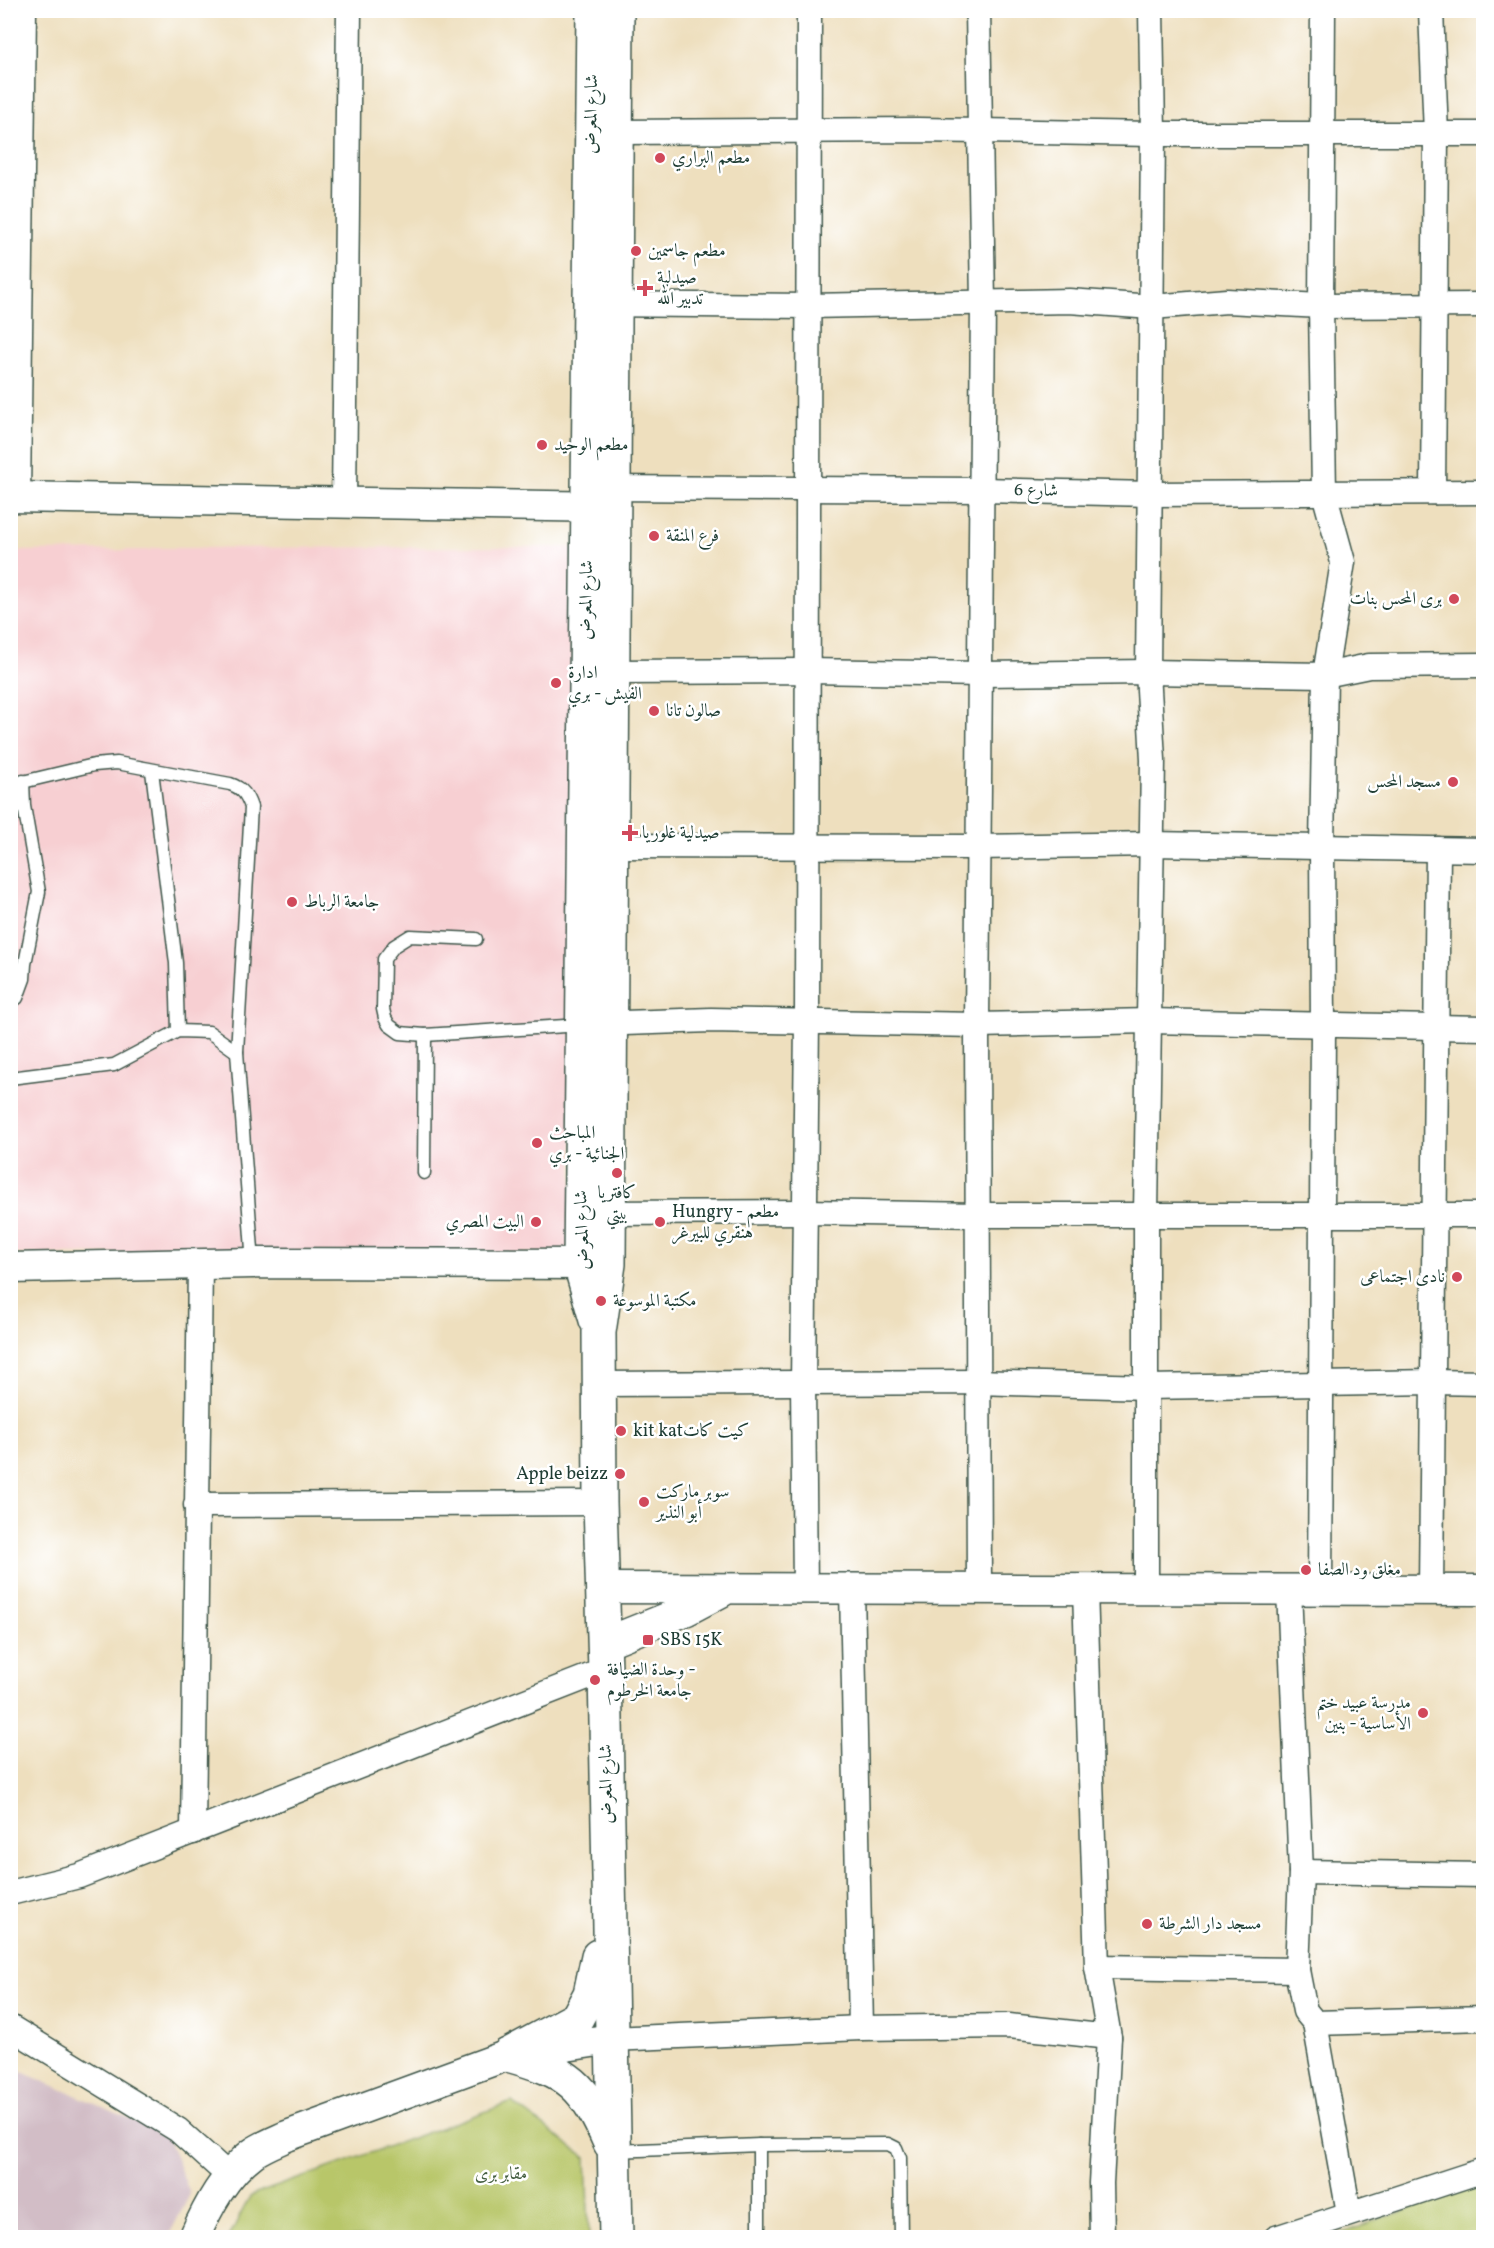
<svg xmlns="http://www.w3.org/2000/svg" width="1494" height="2248" font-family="Vollkorn,Amiri,serif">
  <rect width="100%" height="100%" fill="#fff"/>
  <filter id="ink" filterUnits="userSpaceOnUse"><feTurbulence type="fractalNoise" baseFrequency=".0167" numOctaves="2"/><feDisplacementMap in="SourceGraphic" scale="12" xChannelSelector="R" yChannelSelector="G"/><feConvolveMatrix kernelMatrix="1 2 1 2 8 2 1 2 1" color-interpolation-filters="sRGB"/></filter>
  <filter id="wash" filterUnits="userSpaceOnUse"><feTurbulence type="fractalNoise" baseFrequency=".008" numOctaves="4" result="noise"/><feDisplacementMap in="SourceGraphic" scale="24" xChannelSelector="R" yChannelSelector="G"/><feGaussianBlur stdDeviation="1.35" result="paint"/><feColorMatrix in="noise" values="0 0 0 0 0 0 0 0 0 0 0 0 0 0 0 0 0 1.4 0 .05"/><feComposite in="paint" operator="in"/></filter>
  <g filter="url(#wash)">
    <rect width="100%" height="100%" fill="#eedfbe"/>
    <path fill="#f7cfd2" d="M575,547L572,1253L11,1254L10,551L151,550V548Z"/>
    <path fill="#d2bdc6" d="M10,2067L166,2134L190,2194L168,2237H11Z"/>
    <g fill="#b8c669" stroke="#6c824e" stroke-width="1.5">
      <path d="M512,2102L586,2158L589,2237H229L250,2196Z"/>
      <path d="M1483,2183V2237H1331Z"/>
    </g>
  </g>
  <g filter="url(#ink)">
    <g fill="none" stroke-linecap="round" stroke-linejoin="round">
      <g stroke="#3e5549" stroke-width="15">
        <g id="service">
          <path d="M152,771L176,963L178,1031"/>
          <path d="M10,785L94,765L117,763L230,784C243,788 247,796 251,807L237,1052L253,1263"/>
          <path d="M476,939L410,936L394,946L384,959L383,1009L385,1018L389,1025L400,1033L425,1035L581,1025"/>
          <path d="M10,1002L17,998L24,979L25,964L39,892L24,806L23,781"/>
          <path d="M10,1078L114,1065L178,1031L209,1032L237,1052"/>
          <path d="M424,1173L425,1035"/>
          <path d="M759,2145V2238"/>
          <path d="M616,2151L759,2145L888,2144L896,2148L900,2158L901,2238"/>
        </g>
      </g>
      <g stroke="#3e5549" stroke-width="27">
        <g id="minor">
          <path d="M978,10L983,303L977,1025L979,1589"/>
          <path d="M1431,10L1436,134L1433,492"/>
          <path d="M617,132L918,130L1153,134H1484"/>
          <path d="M598,304L809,306L1069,301L1152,307L1227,301L1321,306L1484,305"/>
          <path d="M598,488L981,490L1151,494L1484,492"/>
          <path d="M18,497L24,10"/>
          <path d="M344,502L349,10"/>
          <path d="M613,672L809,671L981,674L1148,672L1325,675L1369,666L1484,665"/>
          <path d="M612,846L977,847L1151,844L1484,850"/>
          <path d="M595,1024L711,1020L977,1025L1149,1021L1484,1028"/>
          <path d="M595,1213L805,1212L979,1215H1484"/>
          <path d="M601,1384L977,1382L1147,1387L1433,1382L1484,1383"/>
          <path d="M196,1505L600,1503"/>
          <path d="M805,1589L803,1384L807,1021L809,10"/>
          <path d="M852,1589L861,2028"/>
          <path d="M1085,1589L1097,1967L1109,2037L1101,2183L1102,2238"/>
          <path d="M1146,1590V1214L1153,760L1148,672L1153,134L1151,10"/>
          <path d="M1289,1590L1301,1872L1297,1970L1305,2011L1315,2023L1349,2213"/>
          <path d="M1320,1590L1323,1026L1322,846L1325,675L1343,562L1324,493L1321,306L1323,10"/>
          <path d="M1431,1590L1438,849"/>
          <path d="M193,1832L200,1264"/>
          <path d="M1301,1872L1484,1875"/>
          <path d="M10,1893L79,1876L605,1670"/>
          <path d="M1097,1967L1297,1970"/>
          <path d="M1315,2023L1484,2018"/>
          <path d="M10,2027L178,2130L228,2175"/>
          <path d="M611,2039L861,2028L1009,2026L1109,2037"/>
          <path d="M1276,2238L1484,2170"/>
        </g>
      </g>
      <g stroke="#3e5549" stroke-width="33">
        <g id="tertiary">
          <path d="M10,497L610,507"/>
          <path d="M10,1268L253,1263L604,1264"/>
          <path d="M602,1588L1484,1590"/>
          <path d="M605,1643L687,1610L721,1592"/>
          <path d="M194,2238C208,2206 225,2174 253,2153C263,2146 276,2141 287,2136L508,2055L611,2039"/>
        </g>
      </g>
      <g stroke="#3e5549" stroke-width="36">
        <g id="secondary">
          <path d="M593,10L580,1264L596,1320"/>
          <path d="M508,2055L577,2018L590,1994L598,1956"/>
          <path d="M508,2055C570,2072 584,2084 610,2143"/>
          <path d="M616,2238L605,1670L600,1503L599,1332L609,1264L617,10"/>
        </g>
      </g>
      <use href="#service" stroke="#fff" stroke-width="12"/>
      <use href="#minor" stroke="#fff" stroke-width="24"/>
      <use href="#tertiary" stroke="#fff" stroke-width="30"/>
      <use href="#secondary" stroke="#fff" stroke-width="33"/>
    </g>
  </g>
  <g fill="#d1495b" stroke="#fff" stroke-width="2">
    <circle cx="660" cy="158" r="6"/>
    <circle cx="636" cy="251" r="6"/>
    <path d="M642 279h6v6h6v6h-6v6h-6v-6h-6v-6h6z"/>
    <circle cx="542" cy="445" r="6"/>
    <circle cx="654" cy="536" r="6"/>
    <circle cx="1454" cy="599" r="6"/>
    <circle cx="556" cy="683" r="6"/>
    <circle cx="654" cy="711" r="6"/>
    <circle cx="1453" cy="782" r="6"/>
    <path d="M627 824h6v6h6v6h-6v6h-6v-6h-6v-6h6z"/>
    <circle cx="292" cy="902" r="6"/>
    <circle cx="537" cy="1143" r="6"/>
    <circle cx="617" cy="1173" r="6"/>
    <circle cx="536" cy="1222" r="6"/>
    <circle cx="660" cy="1222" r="6"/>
    <circle cx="1457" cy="1277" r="6"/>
    <circle cx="601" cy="1301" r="6"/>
    <circle cx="621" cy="1431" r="6"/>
    <circle cx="620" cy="1474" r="6"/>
    <circle cx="644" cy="1502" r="6"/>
    <circle cx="1306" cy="1570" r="6"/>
    <rect x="642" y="1634" width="12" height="12" rx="3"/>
    <circle cx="595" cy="1680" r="6"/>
    <circle cx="1423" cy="1713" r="6"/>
    <circle cx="1147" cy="1924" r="6"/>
  </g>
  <g text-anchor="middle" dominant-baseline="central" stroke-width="5" stroke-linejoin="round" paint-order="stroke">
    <g font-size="18" fill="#1f3d34" stroke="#fff">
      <text transform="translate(592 114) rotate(-89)">شارع المعرض</text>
      <text transform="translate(1036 491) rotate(1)">شارع 6</text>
      <text transform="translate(587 600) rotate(-89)">شارع المعرض</text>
      <text transform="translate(583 1230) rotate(-92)">شارع المعرض</text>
      <text transform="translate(607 1784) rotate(-91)">شارع المعرض</text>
    </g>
    <g font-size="18" fill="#1f3d34" stroke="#fff" text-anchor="start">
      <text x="672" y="158">مطعم البراري</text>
      <text x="648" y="251">مطعم جاسمين</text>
      <text x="657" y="278">صيدلية<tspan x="657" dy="21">تدبير الله</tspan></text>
      <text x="554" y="445">مطعم الوحيد</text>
      <text x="666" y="536">فرع المنقة</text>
      <text x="1442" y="599" text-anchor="end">برى المحس بنات</text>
      <text x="568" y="673">ادارة<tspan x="568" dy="21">الفيش - بري</tspan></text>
      <text x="666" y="711">صالون تانا</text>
      <text x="1441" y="782" text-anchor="end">مسجد المحس</text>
      <text x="642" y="833">صيدلية غلوريا</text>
      <text x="304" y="902">جامعة الرباط</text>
      <text x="549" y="1133">المباحث<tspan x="549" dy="21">الجنائية - بري</tspan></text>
      <text x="617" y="1193" text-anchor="middle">كافتريا<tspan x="617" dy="21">بيتي</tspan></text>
      <text x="672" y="1212">Hungry - مطعم<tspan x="672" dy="21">هنقري للبيرغر</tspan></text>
      <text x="524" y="1222" text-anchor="end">البيت المصري</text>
      <text x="1445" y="1277" text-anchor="end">نادى اجتماعى</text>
      <text x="613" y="1301">مكتبة الموسوعة</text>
      <text x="633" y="1431">kit katكيت كات</text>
      <text x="608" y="1474" text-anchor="end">Apple beizz</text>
      <text x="656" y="1492">سوبر ماركت<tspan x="656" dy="21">أبو النذير</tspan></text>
      <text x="1318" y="1570">مغلق ود الصفا</text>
      <text x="660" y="1640">SBS 15K</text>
      <text x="607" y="1670">وحدة الضيافة -<tspan x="607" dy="21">جامعة الخرطوم</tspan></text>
      <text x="1411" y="1703" text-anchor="end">مدرسة عبيد ختم<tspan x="1411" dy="21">الأساسية - بنين</tspan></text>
      <text x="1159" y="1924">مسجد دار الشرطة</text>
    </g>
    <g font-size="18" fill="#455f41" stroke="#fff">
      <text x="501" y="2174">مقابر برى</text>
    </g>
  </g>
  <rect width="1494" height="2248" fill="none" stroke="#fff" stroke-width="36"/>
</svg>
